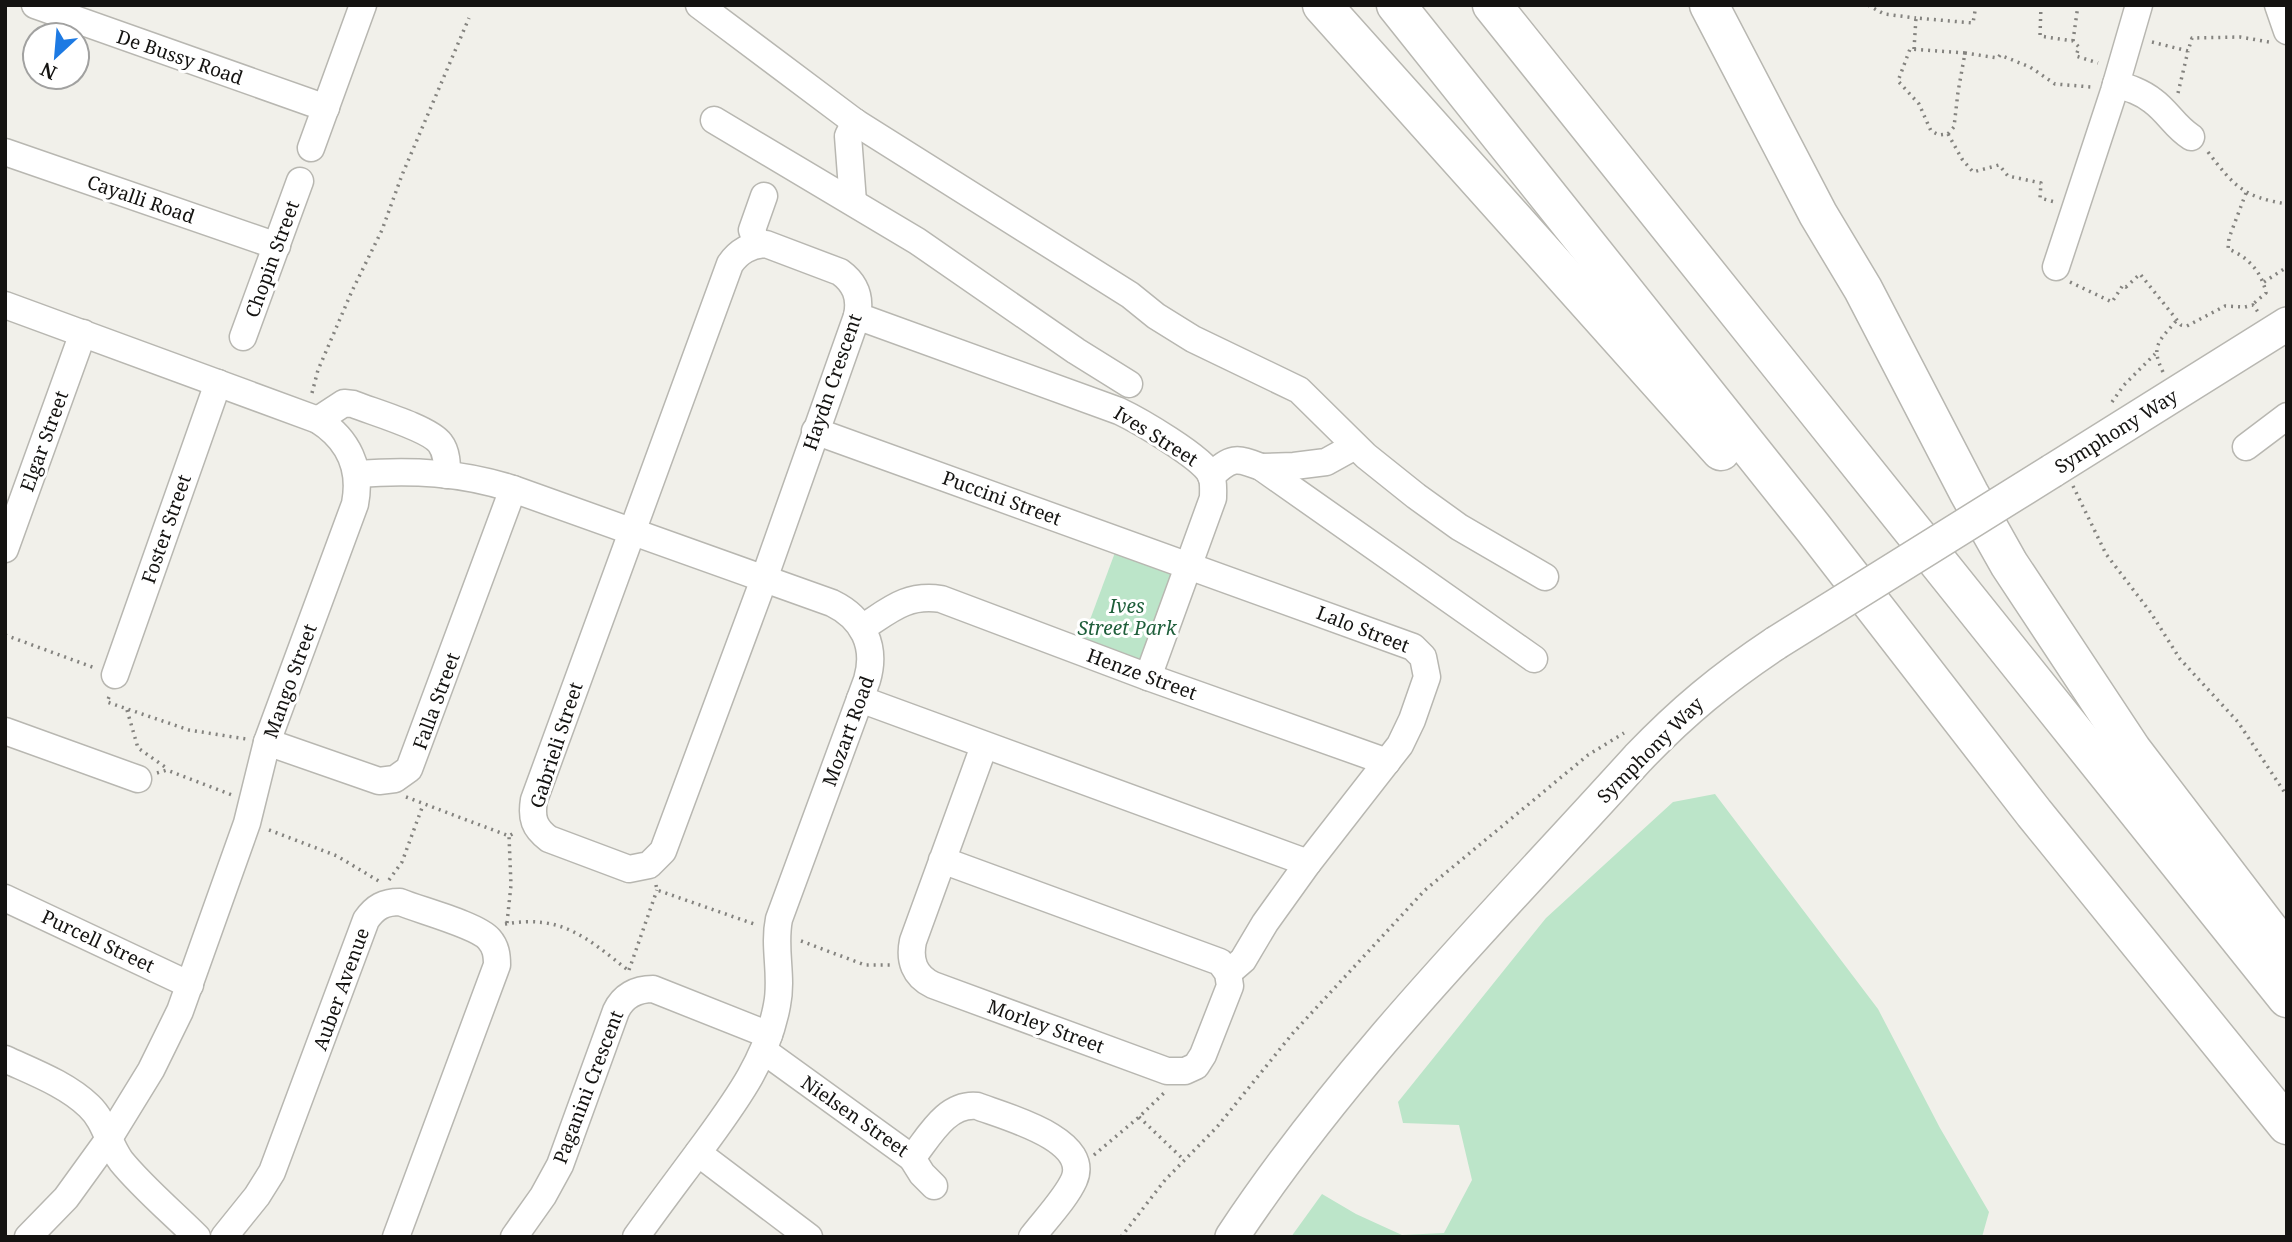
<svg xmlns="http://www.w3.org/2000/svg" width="2292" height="1242" font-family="'Noto Serif',serif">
  <rect width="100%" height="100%" fill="#f1f0ea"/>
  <g fill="#bce5c9">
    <path d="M1117,547L1169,569L1172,575L1142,658L1136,660L1081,644Z"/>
    <path d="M1715,794L1878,1009L1940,1128L1989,1212L1982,1237H1291L1322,1194L1356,1214L1402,1235L1444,1233L1472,1180L1459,1125L1403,1123L1398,1102L1546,918L1673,802Z"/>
  </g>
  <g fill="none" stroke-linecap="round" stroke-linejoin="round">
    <g stroke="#b8b7b1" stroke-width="29">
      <g id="minor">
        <path d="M35,5L326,108"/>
        <path d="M699,5L855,122L1130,295L1156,316L1193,339L1299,390L1366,456L1416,496L1459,527L1545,577"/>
        <path d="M2278,5L2287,31"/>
        <path d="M2116,84C2129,88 2142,92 2153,101C2168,112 2175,127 2191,137"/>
        <path d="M714,120L917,241L1076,351L1129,384"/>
        <path d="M311,148L363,5"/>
        <path d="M5,152L277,246"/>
        <path d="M853,202L848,136L855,122"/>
        <path d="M757,244L752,230L764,196"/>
        <path d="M766,244L840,272C855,283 861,297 857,316L764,579L663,851L649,865L629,869L549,839C534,828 531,818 534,800L730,264C739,251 750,245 766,244Z"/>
        <path d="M2056,267L2114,91L2139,5"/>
        <path d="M5,305L318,420C348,439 362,468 355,504L267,742L247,823L180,1011L151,1070L108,1140L66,1198L28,1237"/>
        <path d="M857,316L1119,411C1138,420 1202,457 1211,475C1214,482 1213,490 1213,498L1148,677"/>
        <path d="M243,337L300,181"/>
        <path d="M318,420L344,403L353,404C373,412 429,428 440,443C447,452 447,464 447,475"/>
        <path d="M815,431L1413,647L1423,657L1427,677L1412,720L1400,745L1308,863L860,699"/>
        <path d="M2246,447L2287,416"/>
        <path d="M1261,467L1294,466L1326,462L1355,446"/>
        <path d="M357,474C411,470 461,472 513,489L832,603C863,618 877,646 867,680L779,919C773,948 783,976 777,1005C767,1060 735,1102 703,1146C681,1176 658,1206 636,1237"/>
        <path d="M1211,476C1231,457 1236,457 1261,467L1534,659"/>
        <path d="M5,549L83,333"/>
        <path d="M862,628C890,610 906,594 941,599L1148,677L1387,762"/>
        <path d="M115,675L218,383"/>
        <path d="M5,731L138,779"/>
        <path d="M267,742L379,781L395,779L409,769L513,489"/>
        <path d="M942,860L1220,962L1228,973L1230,986L1203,1055L1196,1066L1185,1071H1167L933,985C914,976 909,960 913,941L984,746"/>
        <path d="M5,898L190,985"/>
        <path d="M1228,973L1243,960L1265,923L1308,863"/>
        <path d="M764,1051L912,1158C929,1137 946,1103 977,1106C1003,1116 1092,1139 1074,1180C1066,1198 1045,1220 1032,1237"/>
        <path d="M5,1059C33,1072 66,1084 89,1106C105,1121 108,1143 121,1161C143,1188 172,1212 197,1237"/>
        <path d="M698,1153L809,1237"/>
        <path d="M912,1158L922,1174L934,1186"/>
        <path d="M224,1237L257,1196L272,1172L366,920C375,907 384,902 400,902C419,910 477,925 489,939C496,947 497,955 497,965L396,1237"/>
        <path d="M514,1237L543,1196L560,1165L616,1011C623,996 636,989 653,989L769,1035"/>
      </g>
    </g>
    <g stroke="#b8b7b1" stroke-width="36">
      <g id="major">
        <path d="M2052,471L2287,324"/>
        <path d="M1232,1237C1348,1062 1498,913 1638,758C1683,711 1722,679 1776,643"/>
      </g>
    </g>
    <g stroke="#b8b7b1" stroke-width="41">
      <g id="highway">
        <path d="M1322,5L1721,451"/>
        <path d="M1396,5L1814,529L2034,813L2287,1125"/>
        <path d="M1492,5L2287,998"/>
        <path d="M1709,5L1818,214L1863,289L1969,493L2009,564L2132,750L2287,953"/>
      </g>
    </g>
    <g stroke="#84837f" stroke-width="3.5" stroke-dasharray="2 5" stroke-linecap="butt">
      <path d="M1868,5L1884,14L1916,18"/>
      <path d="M2041,5L2040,36L2073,41L2079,47L2076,56L2098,63"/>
      <path d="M2073,41L2078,5"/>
      <path d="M2152,42L2188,51L2192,38L2240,37L2269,42"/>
      <path d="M1914,49L1916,18L1973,23L1976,5"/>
      <path d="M1965,53L1910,49L1898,81L1919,104L1931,131L1939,135L1948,134L1954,127L1958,92L1965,53L1998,58L2000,55L2030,67L2055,84L2091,87"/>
      <path d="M2178,93L2188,51"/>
      <path d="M1948,134L1962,159L1973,172L1999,165L2008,176L2041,183L2040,198L2055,202"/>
      <path d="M2208,152C2234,186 2243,197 2287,204"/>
      <path d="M2246,193L2229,238L2228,249C2247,256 2262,272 2266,293L2253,304"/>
      <path d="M2070,282L2112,302L2123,285L2126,287L2140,274L2181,325L2187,326L2225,306L2245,307L2253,305L2258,312"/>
      <path d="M2264,282L2287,267"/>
      <path d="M2163,372C2150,346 2159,341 2177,320"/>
      <path d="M312,393L318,370L352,291L382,230L402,175L469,18"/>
      <path d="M2112,402L2124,385L2155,354"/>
      <path d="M2073,486L2106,554L2151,613L2180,659L2238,722L2287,796"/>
      <path d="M5,635L95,668"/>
      <path d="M109,697L107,702L189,730L246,739"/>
      <path d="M127,710L138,748L168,769"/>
      <path d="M157,773L167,770L232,795"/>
      <path d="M406,797L509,836L516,832"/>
      <path d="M269,830L337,856L382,883"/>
      <path d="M389,880L402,862L423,805"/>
      <path d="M656,885L657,890L757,925"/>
      <path d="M507,923L511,885L509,836"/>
      <path d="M505,924C562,914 587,938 629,971"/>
      <path d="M801,941L865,965H890"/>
      <path d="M629,970L657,890"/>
      <path d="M1139,1117L1183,1159"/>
      <path d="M1094,1155L1139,1117L1164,1093"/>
      <path d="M1121,1237L1165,1180L1217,1127L1293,1033L1425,890L1588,755L1624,733"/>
    </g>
    <use href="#minor" stroke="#fff" stroke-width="26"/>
    <use href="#major" stroke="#fff" stroke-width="33"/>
    <use href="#highway" stroke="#fff" stroke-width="38"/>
    <g stroke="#b8b7b1" stroke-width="36" stroke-linecap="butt">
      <path id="major-bridge" d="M1776,643L2052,471"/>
    </g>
    <use href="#major-bridge" stroke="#fff" stroke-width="33"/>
  </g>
  <g text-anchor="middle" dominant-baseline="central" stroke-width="6" stroke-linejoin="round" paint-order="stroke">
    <g font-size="19" fill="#141311" stroke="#fff">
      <text transform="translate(180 57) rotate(19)">De Bussy Road</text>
      <text transform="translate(141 199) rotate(19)">Cayalli Road</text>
      <text transform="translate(272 259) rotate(-70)">Chopin Street</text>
      <text transform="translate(832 382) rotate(-71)">Haydn Crescent</text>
      <text transform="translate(2116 431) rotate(-32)">Symphony Way</text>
      <text transform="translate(1156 436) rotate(32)">Ives Street</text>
      <text transform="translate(44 441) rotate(-70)">Elgar Street</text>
      <text transform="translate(1002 498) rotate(20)">Puccini Street</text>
      <text transform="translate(166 529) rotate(-71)">Foster Street</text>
      <text transform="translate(1363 629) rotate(21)">Lalo Street</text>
      <text transform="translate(1142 674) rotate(20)">Henze Street</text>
      <text transform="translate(290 681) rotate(-70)">Mango Street</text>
      <text transform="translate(436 701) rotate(-70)">Falla Street</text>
      <text transform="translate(848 731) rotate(-70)">Mozart Road</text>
      <text transform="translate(556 745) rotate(-72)">Gabrieli Street</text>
      <text transform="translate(1650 750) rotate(-45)">Symphony Way</text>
      <text transform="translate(98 941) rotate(25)">Purcell Street</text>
      <text transform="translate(341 989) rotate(-70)">Auber Avenue</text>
      <text transform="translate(1046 1026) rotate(20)">Morley Street</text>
      <text transform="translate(588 1087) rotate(-69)">Paganini Crescent</text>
      <text transform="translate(855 1116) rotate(35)">Nielsen Street</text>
    </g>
    <g font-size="19" font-style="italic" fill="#1e5e3a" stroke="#fff">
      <text x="1127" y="606">Ives<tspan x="1127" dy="22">Street Park</tspan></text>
    </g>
  </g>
  <rect width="2292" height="1242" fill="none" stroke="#141311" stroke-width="14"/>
  <g transform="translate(56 56) rotate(206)"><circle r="33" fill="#ffffff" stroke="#a1a1a0" stroke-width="2"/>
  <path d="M0-5L12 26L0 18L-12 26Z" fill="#1d7ae3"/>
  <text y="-10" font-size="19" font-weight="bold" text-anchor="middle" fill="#141311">N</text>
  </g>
</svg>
